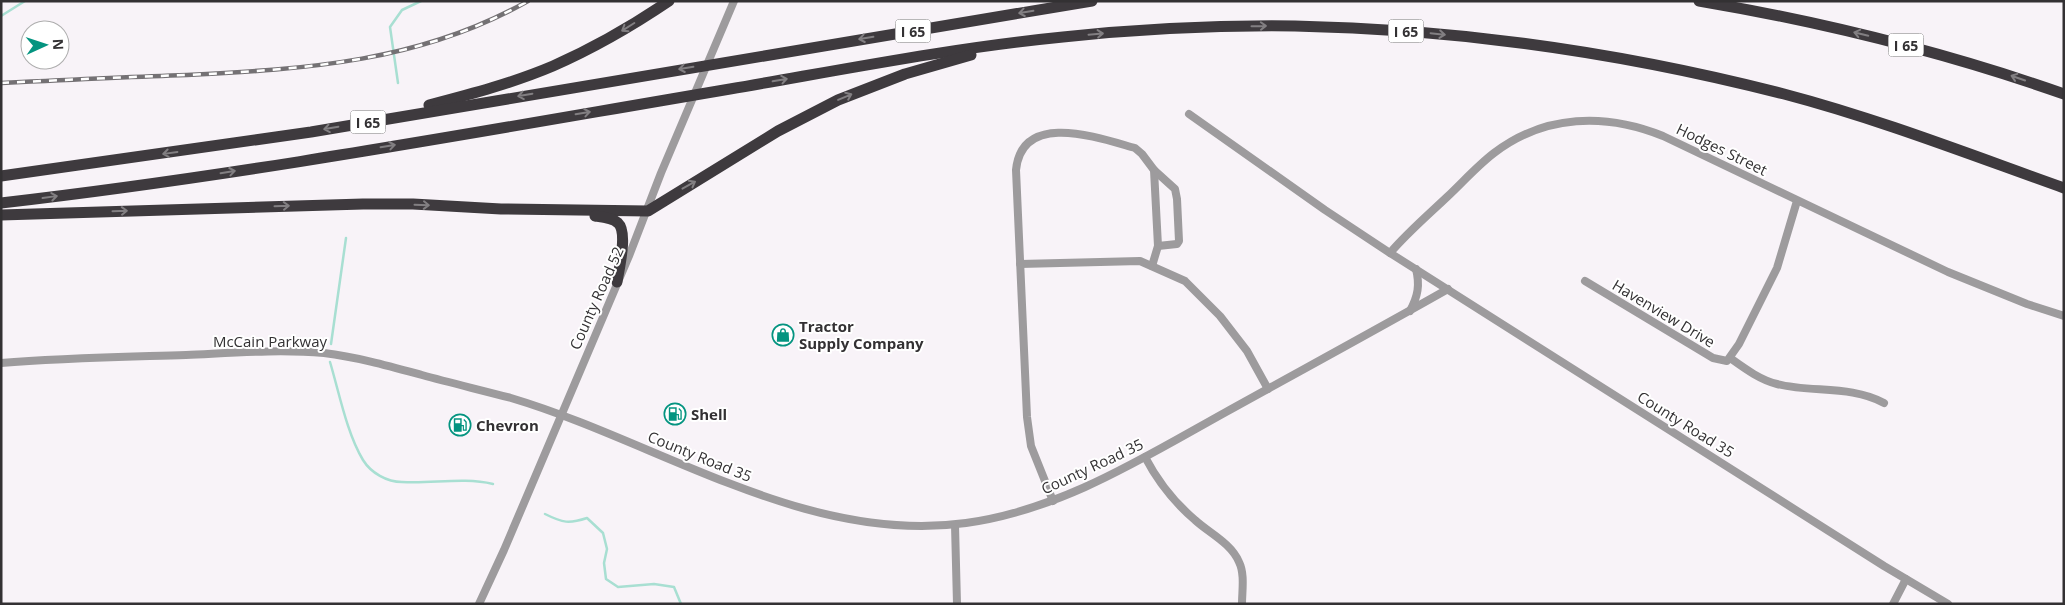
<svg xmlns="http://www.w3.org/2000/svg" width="2065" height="605" font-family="'Open Sans',sans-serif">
  <rect width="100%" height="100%" fill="#f8f3f8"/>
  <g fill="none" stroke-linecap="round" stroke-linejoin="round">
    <g stroke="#a8dfd2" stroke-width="2.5">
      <path d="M1,16L25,1"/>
      <path d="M398,83L390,27L402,10L421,1"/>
      <path d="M331,344L346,238"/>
      <path d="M330,362C339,392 347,434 363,460C371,473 387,482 402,482C432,484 463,477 493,484"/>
      <path d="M545,514C563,523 569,524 587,518L603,533L607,549L604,563L606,579L618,587L654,584L674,587L681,604"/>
    </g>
    <g stroke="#9d9b9d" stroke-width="8">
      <path d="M1189,114L1325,210L1390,253L1884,566L1948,604"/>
      <path d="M1154,170L1175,189L1177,199L1179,241L1177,244L1158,246"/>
      <path d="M1390,253C1407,233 1428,215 1447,197C1463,182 1477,166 1494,153C1545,114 1606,113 1663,136L1948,272L2027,304L2064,316"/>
      <path d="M1020,264L1140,261L1185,281L1220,316L1247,351L1268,389"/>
      <path d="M1585,281L1713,358L1727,361L1739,344L1777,268L1797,201"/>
      <path d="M1410,311C1418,296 1420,285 1416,269"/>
      <path d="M1730,358C1744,368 1760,380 1777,384C1812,393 1851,385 1884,403"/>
      <path d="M1,363C63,358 124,357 186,355C231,353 278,349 324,353C357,357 389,366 422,375C451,383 481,390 511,398C659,442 806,545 966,523C1061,510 1143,458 1226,412C1300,371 1374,331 1448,289"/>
      <path d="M1145,457C1157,480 1175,503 1195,520C1209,533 1231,543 1239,562C1245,574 1242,591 1242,604"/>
      <path d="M1053,501L1031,446L1027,417L1016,170C1022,110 1099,138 1135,148L1142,154L1154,170L1158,246L1152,266"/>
      <path d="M955,525L957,604"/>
      <path d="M479,604L504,550L629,256L661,173L734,1"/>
      <path d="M1893,604L1906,579"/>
    </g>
    <g stroke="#3e3a3e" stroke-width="11">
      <path d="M1699,1C1823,22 1944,52 2064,94"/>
      <path d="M429,105C471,94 513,83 553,66C594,48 632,26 669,1"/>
      <path d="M1,176L311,132L1092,1"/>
      <path d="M1,203C245,175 488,130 730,89C841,70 951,48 1063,37C1140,29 1217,25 1295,26C1460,29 1624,53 1784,94C1879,119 1971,155 2064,188"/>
      <path d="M1,215L363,204H413L501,209L648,211L778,131L838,100L905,74L971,55"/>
      <path d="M595,216C602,217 613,218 618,223C628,232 619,269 617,282"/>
    </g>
    <g stroke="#747174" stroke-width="4.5">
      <path id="rail" d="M1,83C63,80 125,77 187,75C307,69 420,62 528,1"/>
    </g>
    <use href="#rail" stroke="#fff" stroke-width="2.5" stroke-dasharray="8" stroke-linecap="butt"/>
  </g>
  <defs><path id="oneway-shaft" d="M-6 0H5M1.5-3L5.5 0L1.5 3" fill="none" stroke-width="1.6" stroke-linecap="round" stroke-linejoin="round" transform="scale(1.25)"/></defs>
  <g stroke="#827f82">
    <use href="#oneway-shaft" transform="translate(1026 12) rotate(171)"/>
    <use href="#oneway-shaft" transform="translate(1259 26) rotate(-1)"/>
    <use href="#oneway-shaft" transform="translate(628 27) rotate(148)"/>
    <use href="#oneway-shaft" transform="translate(1096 34) rotate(-5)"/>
    <use href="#oneway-shaft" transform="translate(1438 34) rotate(6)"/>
    <use href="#oneway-shaft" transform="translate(1861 34) rotate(-166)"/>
    <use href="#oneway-shaft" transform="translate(866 38) rotate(171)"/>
    <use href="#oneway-shaft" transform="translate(686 68) rotate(171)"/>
    <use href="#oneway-shaft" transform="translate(2018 78) rotate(-161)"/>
    <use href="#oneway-shaft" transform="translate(780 80) rotate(-10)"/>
    <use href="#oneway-shaft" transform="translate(525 95) rotate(170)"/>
    <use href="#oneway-shaft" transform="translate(845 97) rotate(-23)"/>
    <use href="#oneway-shaft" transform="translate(583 113) rotate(-9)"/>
    <use href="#oneway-shaft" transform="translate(331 128) rotate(170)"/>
    <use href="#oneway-shaft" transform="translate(388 146) rotate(-9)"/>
    <use href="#oneway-shaft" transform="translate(170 153) rotate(172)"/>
    <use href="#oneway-shaft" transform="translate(228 172) rotate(-9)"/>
    <use href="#oneway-shaft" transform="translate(689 185) rotate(-29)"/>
    <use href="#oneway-shaft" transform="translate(50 197) rotate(-8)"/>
    <use href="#oneway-shaft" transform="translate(422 205) rotate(2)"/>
    <use href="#oneway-shaft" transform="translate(282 206) rotate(-2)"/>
    <use href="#oneway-shaft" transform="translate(120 211) rotate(-2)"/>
  </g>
  <defs>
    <g id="shop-ring" transform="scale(1.125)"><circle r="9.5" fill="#fff" stroke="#049480" stroke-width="1.5"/><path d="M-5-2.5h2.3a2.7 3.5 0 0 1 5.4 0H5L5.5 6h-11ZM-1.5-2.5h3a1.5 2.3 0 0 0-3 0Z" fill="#049480"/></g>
    <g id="fuel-ring" transform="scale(1.125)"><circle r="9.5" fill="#fff" stroke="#049480" stroke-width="1.5"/><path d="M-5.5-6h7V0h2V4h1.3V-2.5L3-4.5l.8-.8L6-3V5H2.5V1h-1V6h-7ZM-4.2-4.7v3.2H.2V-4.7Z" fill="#049480"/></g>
  </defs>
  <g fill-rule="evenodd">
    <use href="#shop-ring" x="783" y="335"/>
    <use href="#fuel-ring" x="675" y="414"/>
    <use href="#fuel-ring" x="460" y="425"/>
  </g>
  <g text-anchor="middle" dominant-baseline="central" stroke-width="4" stroke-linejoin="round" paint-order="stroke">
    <g fill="#fff" stroke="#706f70" stroke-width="1">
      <rect x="895.5" y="19.5" width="35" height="23" rx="4"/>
      <rect x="1388.5" y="19.5" width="35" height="23" rx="4"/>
      <rect x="1888.5" y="33.5" width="35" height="23" rx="4"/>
      <rect x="350.5" y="110.5" width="35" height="23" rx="4"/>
    </g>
    <g font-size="14" font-weight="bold" fill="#333133">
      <text x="913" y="31">I 65</text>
      <text x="1406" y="31">I 65</text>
      <text x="1906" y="45">I 65</text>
      <text x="368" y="122">I 65</text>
    </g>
    <g font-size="15" fill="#333133" stroke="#fff">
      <text transform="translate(1722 149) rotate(26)">Hodges Street</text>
      <text transform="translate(596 298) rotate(-66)">County Road 52</text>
      <text transform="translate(1664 313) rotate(31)">Havenview Drive</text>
      <text x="270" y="341">McCain Parkway</text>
      <text transform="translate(1686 424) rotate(32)">County Road 35</text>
      <text transform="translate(700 456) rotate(22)">County Road 35</text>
      <text transform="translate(1092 466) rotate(-25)">County Road 35</text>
    </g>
    <g font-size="15" font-weight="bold" fill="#333133" stroke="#fff" text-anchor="start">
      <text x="799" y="326">Tractor<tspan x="799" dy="17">Supply Company</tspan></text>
      <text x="691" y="414">Shell</text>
      <text x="476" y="425">Chevron</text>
    </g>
  </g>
  <rect width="2065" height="605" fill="none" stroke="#333133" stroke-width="5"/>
  <g transform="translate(45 45) rotate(87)"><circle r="24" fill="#ffffff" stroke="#adadad"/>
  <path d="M0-4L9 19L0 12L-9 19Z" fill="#049480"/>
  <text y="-8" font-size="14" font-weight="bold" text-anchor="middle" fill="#333133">N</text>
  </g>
</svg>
